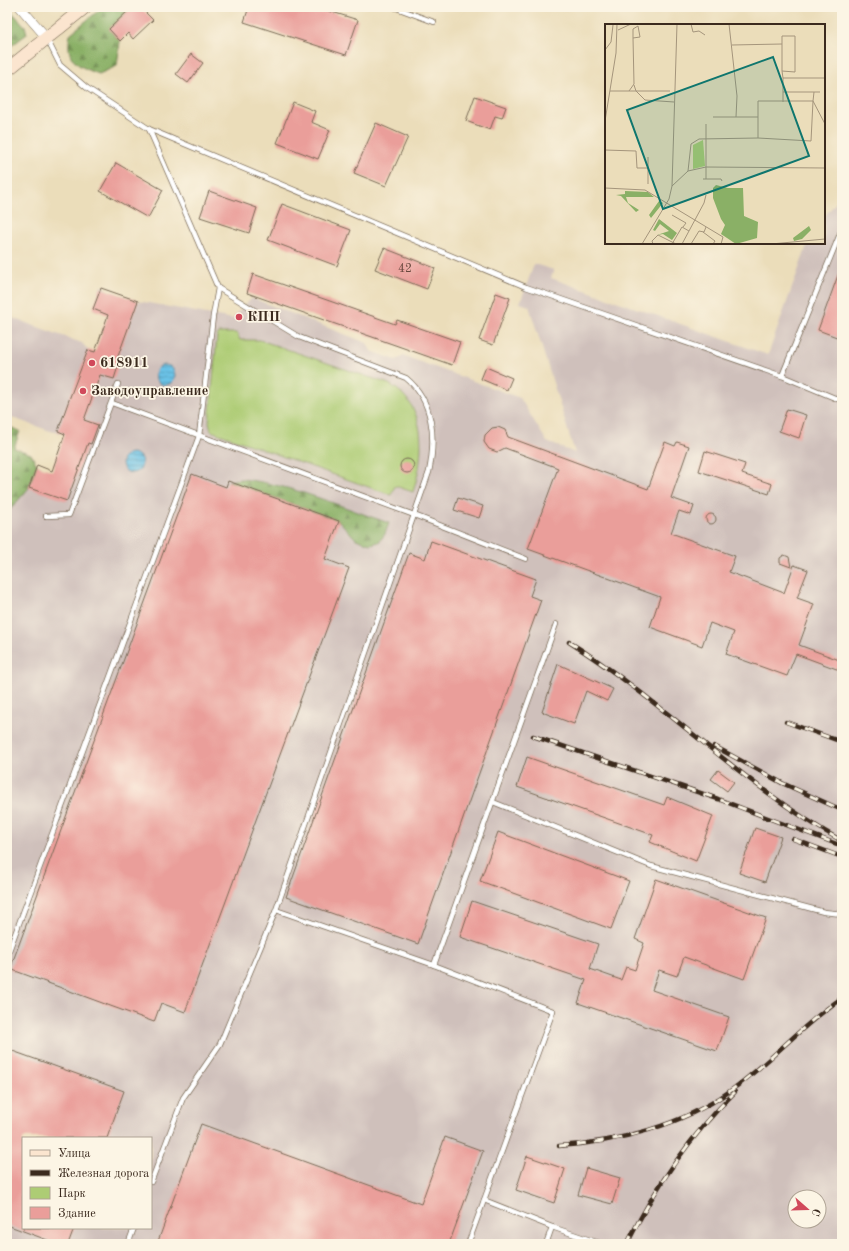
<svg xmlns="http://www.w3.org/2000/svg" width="849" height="1251" font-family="'Old Standard TT',serif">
  <defs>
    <pattern id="forest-firs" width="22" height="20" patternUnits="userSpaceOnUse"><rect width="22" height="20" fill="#8ab066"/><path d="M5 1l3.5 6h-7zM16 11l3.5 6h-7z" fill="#728f53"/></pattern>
    <pattern id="water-rules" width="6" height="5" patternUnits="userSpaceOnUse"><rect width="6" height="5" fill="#6ac2e7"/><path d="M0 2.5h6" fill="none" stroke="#589ebb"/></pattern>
  </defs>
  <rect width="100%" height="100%" fill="#fcf5e5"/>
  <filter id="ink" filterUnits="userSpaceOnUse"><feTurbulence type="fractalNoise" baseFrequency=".025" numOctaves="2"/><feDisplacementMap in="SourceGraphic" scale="8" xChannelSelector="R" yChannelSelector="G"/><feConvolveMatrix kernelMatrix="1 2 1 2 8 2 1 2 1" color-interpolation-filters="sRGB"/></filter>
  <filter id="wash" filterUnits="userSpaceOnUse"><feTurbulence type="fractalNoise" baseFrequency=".012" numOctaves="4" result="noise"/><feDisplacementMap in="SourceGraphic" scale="16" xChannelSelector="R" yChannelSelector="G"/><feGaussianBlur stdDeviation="0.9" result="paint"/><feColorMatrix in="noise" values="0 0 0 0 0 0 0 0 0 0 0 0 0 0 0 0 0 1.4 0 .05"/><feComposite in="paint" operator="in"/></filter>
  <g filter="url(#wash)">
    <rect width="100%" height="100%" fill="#ebddba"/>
    <path fill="#cfc0bb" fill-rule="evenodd" d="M842,195V1244H7V513L28,489L37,465L52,471L65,434L50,431L7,416V316L82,343L88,350L95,352L108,315L93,309L101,286L106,287L105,289L138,301L233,319L238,312L252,298L367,343L371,351L396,360L404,356L520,398L547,442L575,453L529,306L520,303L534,264L554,270L551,278L768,355L808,243H824V217ZM23,1138H151V1228H23ZM795,1197H819V1221H795Z"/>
    <path fill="#adcc74" stroke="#747b49" d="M219,333H237L240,340H260L389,384C428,405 425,455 413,492L395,486L391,495L211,431L209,422L217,336Z"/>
    <g fill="url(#forest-firs)" stroke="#626d42">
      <path d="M7,7L25,26L27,34L7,49V37L10,34L7,29Z"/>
      <path d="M103,7H132L109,29L120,41L117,66L99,74C76,66 65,60 70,34Z"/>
      <path d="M7,426L20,431L14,448L31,454L37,465L28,489L7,513Z"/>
      <path d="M241,479C291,484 341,507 389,523L385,534L379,542L370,544L356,539L339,521L228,481Z"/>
    </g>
    <g fill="url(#water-rules)" stroke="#527682">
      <circle cx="165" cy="375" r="10"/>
      <circle cx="132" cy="463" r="10"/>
    </g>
    <g id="blocks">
      <g fill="#ea9e9a">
        <path d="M132,7H140L153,20L133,39L128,33L120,41L109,29Z"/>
        <path d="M249,7H316L358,20L346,55L244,22Z"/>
        <path d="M191,54L203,63L188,83L176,74Z"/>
        <path d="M475,96L506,107L502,118L495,116L490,130L466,121Z"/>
        <path d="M293,102L315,111L311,122L330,130L318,159L277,143Z"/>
        <path d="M376,123L408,137L386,186L354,173Z"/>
        <path d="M116,163L163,190L148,218L100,191Z"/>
        <path d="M209,191L257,208L249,233L200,217Z"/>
        <path d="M282,204L351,230L337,266L268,240Z"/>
        <path d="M384,248L435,268L427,289L375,269Z"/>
        <path d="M841,267L842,268V339L818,330Z"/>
        <path d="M253,274L395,324L397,320L460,342L452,365L247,293Z"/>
        <path d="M101,288L138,301L117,359L120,360L114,379L100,375L84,420L98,425L91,444L88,443L67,501L29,488L37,465L52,471L65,434L58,431L70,397L88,350L95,352L108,315L93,309Z"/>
        <path d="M496,293L510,298L493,345L479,340Z"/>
        <path d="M486,367L512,378L507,390L481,379Z"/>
        <path d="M787,409L806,415L799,438L779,431Z"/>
        <path d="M498,427L505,430L508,437L648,489L665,442L675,446L677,442L689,446L671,498L694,506L691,515L679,511L671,533L735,556L729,572L784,593L794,565L808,570L797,598L814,604L799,645L842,661V671L796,654L787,676L726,654L734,632L710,623L702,646L650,627L660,597L528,549L558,468L505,448L497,452L489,449L484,442L485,435L492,428Z"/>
        <path d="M705,451L745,464L742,474L772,484L769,494L699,471Z"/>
        <circle cx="407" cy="466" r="7"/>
        <path d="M192,474L226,487L228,481L339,521L325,559L349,568L185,1012L161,1003L154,1022L10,969Z"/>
        <path d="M458,498L483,506L479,518L454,510Z"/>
        <circle cx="711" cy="519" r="5"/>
        <path d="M431,541L536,579L530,596L541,600L418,944L286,897L409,553L425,559Z"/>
        <path d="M784,555L789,557L791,567L780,563V558Z"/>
        <path d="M558,664L613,689L607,701L586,691L574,724L542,712Z"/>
        <path d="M527,757L664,805L667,797L713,816L696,861L650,842L653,835L517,787Z"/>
        <path d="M718,770L734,782L727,791L711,779Z"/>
        <path d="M755,828L781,837L765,882L739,873Z"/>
        <path d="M498,832L629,881L611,929L480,881Z"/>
        <path d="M656,879L766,918L744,979L684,957L677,976L659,970L652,990L729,1017L717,1051L578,1003L586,980L460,937L472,901L598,944L590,969L621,980L626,967L635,970L644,943L635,939Z"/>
        <path d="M7,1049L124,1091L107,1138H23V1228H74L68,1244H58L7,1225Z"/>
        <path d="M201,1124L421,1204L445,1137L483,1151L449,1244H157Z"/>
        <path d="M527,1156L565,1169L554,1203L516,1190Z"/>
        <path d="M586,1168L620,1178L612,1204L578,1195Z"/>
      </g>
    </g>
  </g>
  <g filter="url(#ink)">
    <use href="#blocks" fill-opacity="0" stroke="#796955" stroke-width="1"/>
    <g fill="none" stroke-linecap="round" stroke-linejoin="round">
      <g stroke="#796955" stroke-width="6">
        <g id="lane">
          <path d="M394,7L434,22"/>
          <path d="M47,39L60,65L87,88L149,129L526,287L782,376L842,401"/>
          <path d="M782,376L842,229"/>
          <path d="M112,403L414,515L526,559"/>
          <path d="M46,516L69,515L118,384"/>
          <path d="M493,802L651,866L824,912L842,914"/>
          <path d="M276,910L434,965L553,1011L468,1244"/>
          <path d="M7,956L199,436L213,316L218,288L149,129"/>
          <path d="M434,965L556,624"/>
          <path d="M151,1182L183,1098L220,1044L276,910L429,472C436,439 434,401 406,378L299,337L218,288"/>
          <path d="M484,1200L552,1227L602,1244"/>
          <path d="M128,1244L134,1228"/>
          <path d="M546,1244L552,1227"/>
        </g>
      </g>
      <g stroke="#796955" stroke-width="10">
        <path id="street" d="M20,7L47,38"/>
      </g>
      <g stroke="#796955" stroke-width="14">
        <path id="secondary" d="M7,70L85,7"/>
      </g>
      <use href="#lane" stroke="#fff" stroke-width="4.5"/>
      <use href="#street" stroke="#fff" stroke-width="9"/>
      <use href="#secondary" stroke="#fbe5cf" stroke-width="13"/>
      <g stroke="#3b2a1e" stroke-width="4.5">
        <g id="rail">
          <path d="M569,642C665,702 743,786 842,841"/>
          <path d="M786,722L842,742"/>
          <path d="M533,736L718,799L842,846"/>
          <path d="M714,746L782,783L842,810"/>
          <path d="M793,839L842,857"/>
          <path d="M559,1146C618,1142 681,1126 730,1091C770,1063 801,1025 842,998"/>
          <path d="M627,1244C654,1189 691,1135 735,1092"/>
        </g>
      </g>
      <use href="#rail" stroke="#fcf5e5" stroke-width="3" stroke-dasharray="9" stroke-linecap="butt"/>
    </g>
  </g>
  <g fill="#d1495b" stroke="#fcf5e5" stroke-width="1.5">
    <circle cx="239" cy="317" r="4"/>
    <circle cx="92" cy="363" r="4"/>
    <circle cx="83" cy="391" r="4"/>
  </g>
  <g text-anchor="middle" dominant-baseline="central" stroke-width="3.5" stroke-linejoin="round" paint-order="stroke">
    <g font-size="12" fill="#67473d">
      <text x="405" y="269">42</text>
    </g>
    <g font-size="14" font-weight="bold" fill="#3b2a1e" stroke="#fcf5e5" text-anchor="start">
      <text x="247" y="317">КПП</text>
      <text x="100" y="363">618911</text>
      <text x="91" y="391">Заводоуправление</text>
    </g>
  </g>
  <g transform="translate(605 24)">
    <rect width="220" height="220" fill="#ebddba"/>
    <path d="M98,116L100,142L88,145V121Z" fill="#adcc74"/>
    <path d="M111,161L123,164H138L139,192L153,198L152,214L131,220L116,210L120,201L116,195L108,174V164ZM20,167L43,168L49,173H21L23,179L34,186L31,188L16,172L11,171L20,170ZM54,177L58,179L46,194L44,191ZM54,195L72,209L67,216L58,210L52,211L64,207L55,200L50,207L48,206ZM204,202L206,206L197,215L189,217L188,214Z" fill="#8ab066"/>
    <path fill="none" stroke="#a5957c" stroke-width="1" d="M86,0L88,8L94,7L100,11M124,0L132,72L131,93M13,6L26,0M127,21L177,20M0,26L6,18L8,1M177,47L190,48V12H177V47L178,54M29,61L31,67H65M5,67H31L40,76L69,78M24,67L29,60L28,14V5L33,2L35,13L28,14M178,68H215M209,68L208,77L220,100M178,78V54H220M108,93H153M0,97L11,29L12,0M0,126L31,127L32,144H43M43,133V160M83,147L86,120L94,115L153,114L206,117L208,77H153V114M98,155H116L117,157M101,155V100M67,162L83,147L101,143L220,144M0,164L40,166L118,213L116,220M67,191L81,199L78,203M98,208L110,217L108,220M37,220L64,175L67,162L72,0M48,220L47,217L53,211L71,220M67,220L77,203L84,207M77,220L99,179L101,171M86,220L94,207L99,208L101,203M166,220L220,215"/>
    <path fill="#0f766e" fill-opacity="0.15" stroke="#0f766e" stroke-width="2" d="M168,33L204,132L58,185L22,86Z"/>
    <rect width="220" height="220" fill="none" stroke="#3b2a1e" stroke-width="2"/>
  </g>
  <rect width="849" height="1251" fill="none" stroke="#fcf5e5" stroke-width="24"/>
  <rect x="22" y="1137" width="130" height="92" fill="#fcf5e5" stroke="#afa495"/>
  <rect x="30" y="1150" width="20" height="6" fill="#fbe5cf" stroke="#afa495"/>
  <text x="58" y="1157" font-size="12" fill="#3b2a1e">Улица</text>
  <rect x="30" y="1170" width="20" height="6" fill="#3b2a1e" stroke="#afa495"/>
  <text x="58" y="1177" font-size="12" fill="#3b2a1e">Железная дорога</text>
  <rect x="30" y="1187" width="20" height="12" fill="#adcc74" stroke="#afa495"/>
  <text x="58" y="1197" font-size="12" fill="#3b2a1e">Парк</text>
  <rect x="30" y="1207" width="20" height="12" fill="#ea9e9a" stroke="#afa495"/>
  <text x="58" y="1217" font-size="12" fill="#3b2a1e">Здание</text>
  <g transform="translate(807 1209) rotate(110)"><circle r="19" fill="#fcf5e5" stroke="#afa495"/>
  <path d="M0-3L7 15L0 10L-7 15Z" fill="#d1495b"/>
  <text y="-6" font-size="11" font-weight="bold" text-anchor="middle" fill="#3b2a1e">С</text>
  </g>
</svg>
